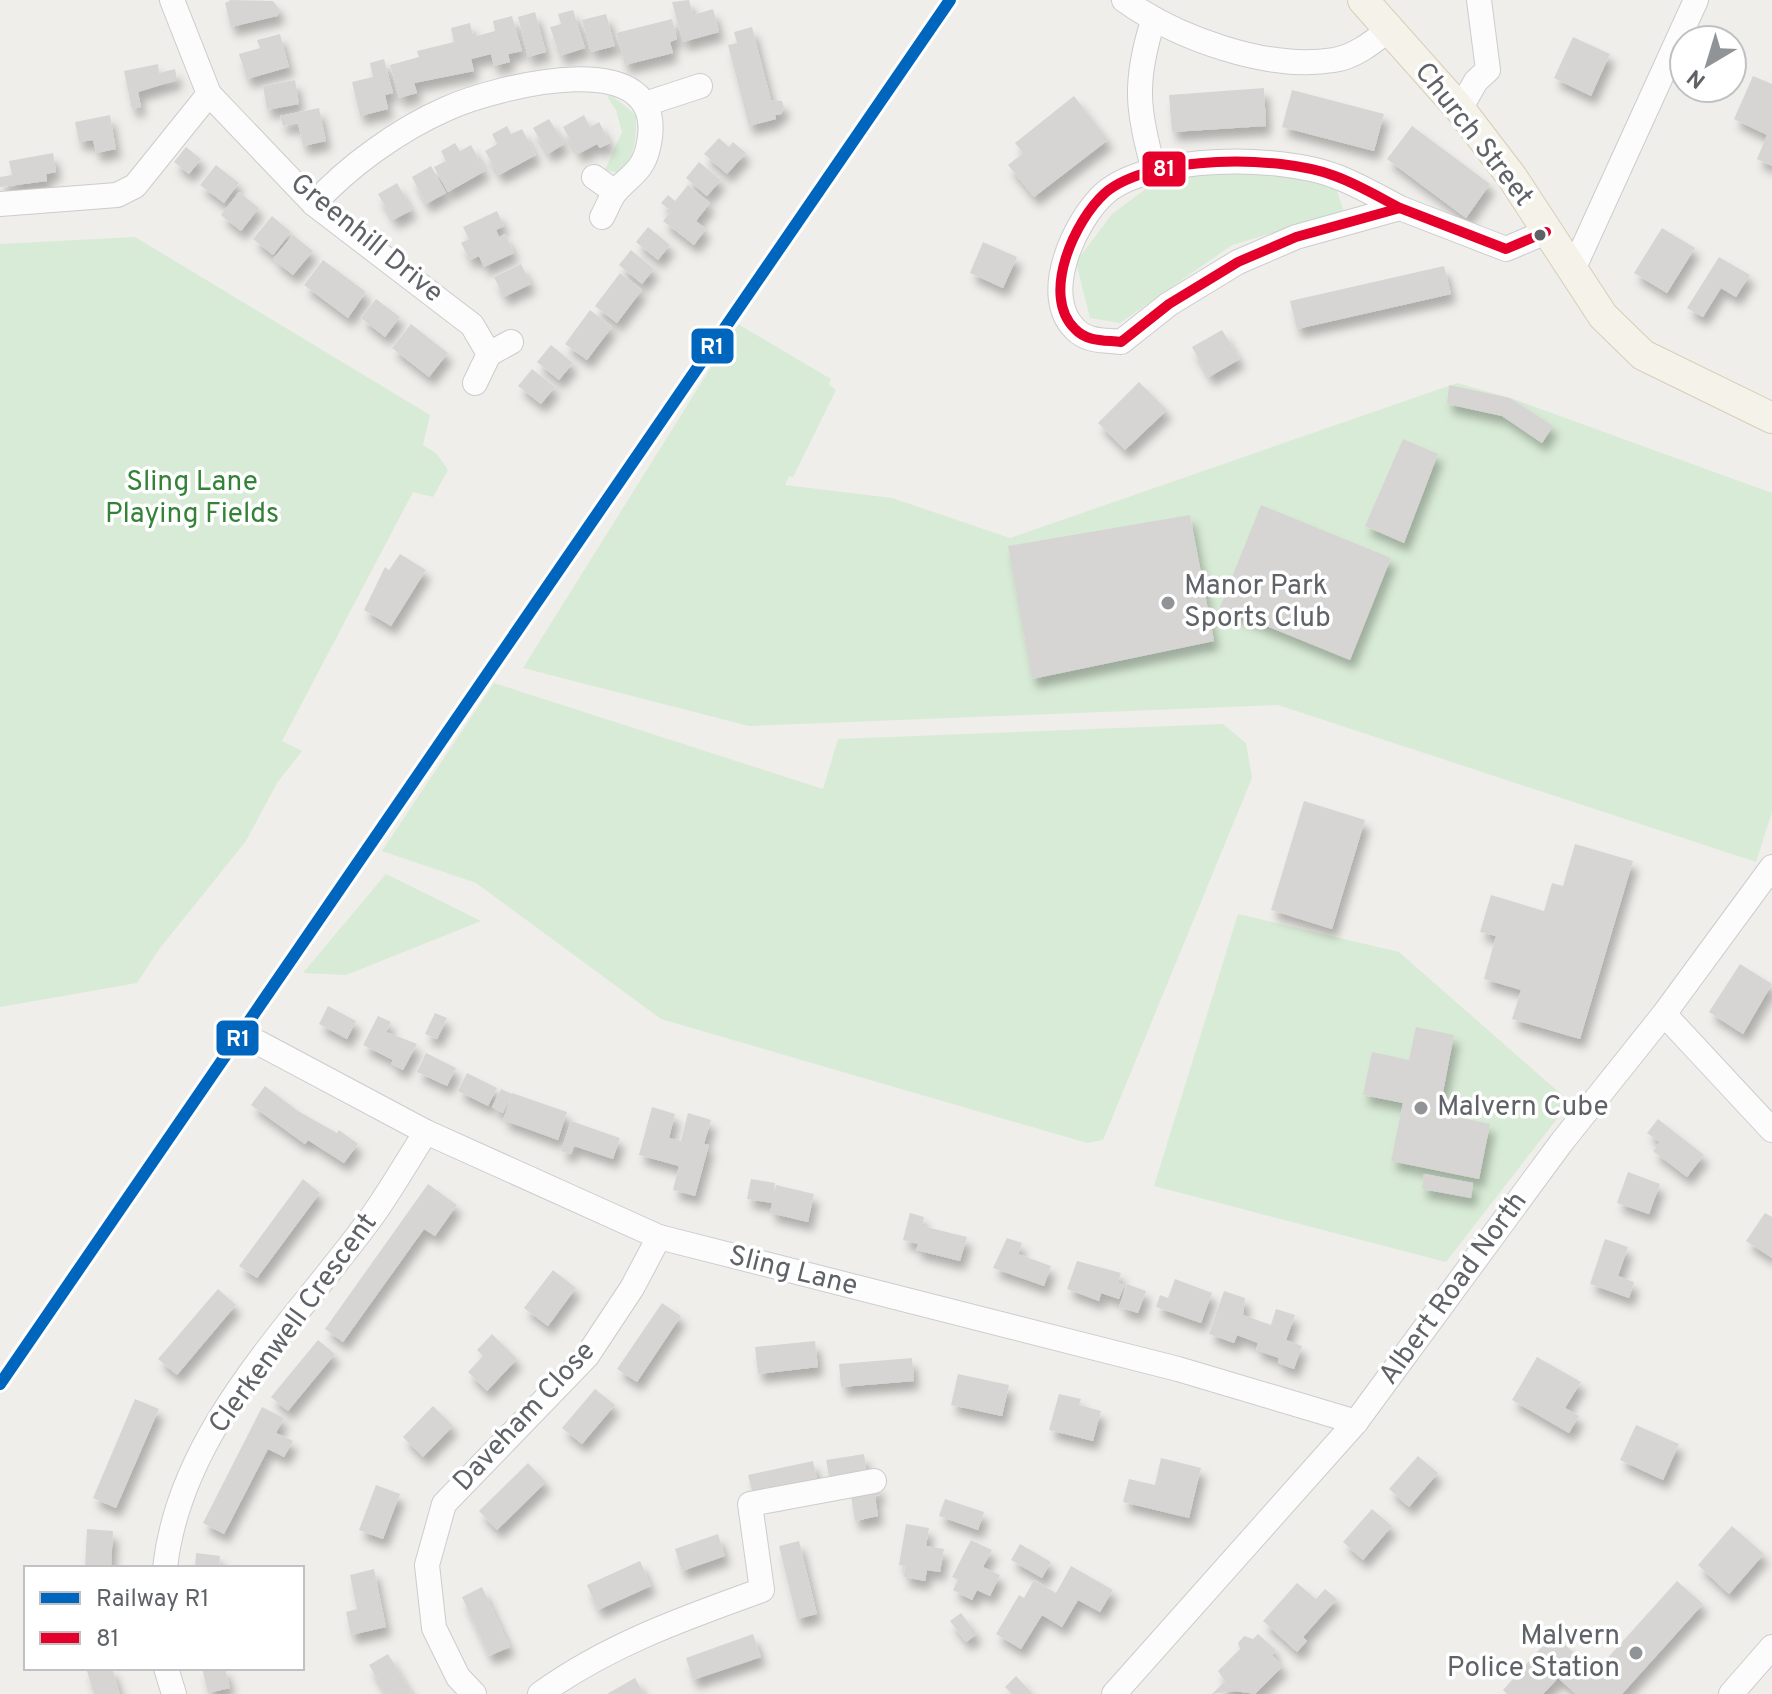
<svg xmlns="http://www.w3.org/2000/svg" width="1772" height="1694" font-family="Overpass,sans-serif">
  <defs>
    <filter id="shadow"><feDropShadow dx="5" dy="9" stdDeviation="4" flood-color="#0004"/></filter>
  </defs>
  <rect width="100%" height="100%" fill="#efeeea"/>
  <g fill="#d8ebd6">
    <path d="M611,95L636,115C636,139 636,155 620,173L605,170L622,132L616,110L607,96Z"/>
    <path d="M1231,171L1334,182L1344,212L1232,245L1120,323L1090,318L1076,262L1112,214L1159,179Z"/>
    <path d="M135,237L430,415L423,445L437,454L448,470L433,497L413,492L282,741L302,751L277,783L246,841L160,948L137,983L0,1007V244Z"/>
    <path d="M738,324L831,379L829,385L836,390L793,477L789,476L785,485L892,498L1010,538L1457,383L1510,398L1772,493V812L1756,862L1278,705L749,726L523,668Z"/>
    <path d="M494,683L823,789L838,739L1223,724L1246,743L1252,778L1103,1140L1087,1143L661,1019L476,883L382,851Z"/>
    <path d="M386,874L481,921L346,975L303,973Z"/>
    <path d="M1238,914L1399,952L1570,1102L1446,1262L1154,1186Z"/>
  </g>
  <g fill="#d6d5d3" filter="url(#shadow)">
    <path d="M231,0L273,1L280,10L277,16L231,27L225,3Z"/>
    <path d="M689,0L693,15L713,9L719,32L683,42L672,2Z"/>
    <path d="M573,10L585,48L560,56L550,27L561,24L558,14Z"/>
    <path d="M535,12L546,52L528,57L518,17Z"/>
    <path d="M606,14L615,46L591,52L582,20Z"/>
    <path d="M512,16L522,51L508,54L510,62L494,66L491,54L471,59L474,71L414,83L417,93L399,98L390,65L419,57L417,51L454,42L451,28L470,23L473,37L495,31L493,21Z"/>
    <path d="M672,19L677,39L670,42L673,53L625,65L616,33Z"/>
    <path d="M752,27L771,100L782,101L784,108L781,114L775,115L776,119L749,126L728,45L737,43L734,32Z"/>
    <path d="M280,34L289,67L247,79L239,54L260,48L257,40Z"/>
    <path d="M1573,37L1610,54L1591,96L1554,78Z"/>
    <path d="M384,59L393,93L385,95L388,109L360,116L352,82L373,77L370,63Z"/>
    <path d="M158,64L159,73L175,69L177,80L138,92L141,107L132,109L124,71Z"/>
    <path d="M1753,76L1772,84V166L1757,159L1767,135L1734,119Z"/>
    <path d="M295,80L299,104L267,110L263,86Z"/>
    <path d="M1264,88L1266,126L1172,132L1169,95Z"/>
    <path d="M1292,90L1384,114L1374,151L1282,127Z"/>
    <path d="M1074,96L1108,140L1034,197L1008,165L1023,153L1015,143Z"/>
    <path d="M319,108L326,141L303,146L298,123L283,126L280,116Z"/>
    <path d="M110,115L116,149L96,153L93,140L79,142L75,122Z"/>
    <path d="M584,115L590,127L599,122L610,143L600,148L597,144L578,154L563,127Z"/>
    <path d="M549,119L564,144L548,154L533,128Z"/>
    <path d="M507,126L511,134L522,129L536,155L499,175L485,151L497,144L492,134Z"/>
    <path d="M1412,126L1490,184L1466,218L1387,159Z"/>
    <path d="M719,138L729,147L733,142L746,153L727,174L704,154Z"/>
    <path d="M455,143L460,151L471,145L485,171L448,192L434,167L446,161L441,151Z"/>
    <path d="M186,147L201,159L189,174L174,162Z"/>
    <path d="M53,153L56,172L46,174L47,181L0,187V177L12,175L9,161Z"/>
    <path d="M699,162L721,180L707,196L686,178Z"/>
    <path d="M216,165L239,183L224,203L200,185Z"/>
    <path d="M431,166L446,193L426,204L412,177Z"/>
    <path d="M397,183L412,210L393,220L378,194Z"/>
    <path d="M688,185L710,203L696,221L706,229L694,245L663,221L671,211L661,203L668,195L675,201Z"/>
    <path d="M239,192L259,208L241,231L221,215Z"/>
    <path d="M497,211L504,226L496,230L499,237L505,234L514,253L484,267L479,256L470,260L461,243L469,239L463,227Z"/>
    <path d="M272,216L291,232L273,255L253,239Z"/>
    <path d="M648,227L670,245L658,260L636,242Z"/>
    <path d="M1662,228L1695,248L1667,293L1634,273Z"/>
    <path d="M293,235L313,251L293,275L273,259Z"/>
    <path d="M983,242L1017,257L1003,288L970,273Z"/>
    <path d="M631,250L654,269L642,284L619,265Z"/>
    <path d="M1719,257L1750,275L1736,297L1721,288L1703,317L1687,308Z"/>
    <path d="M323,260L366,292L348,318L304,285Z"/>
    <path d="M521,264L531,284L504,297L494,277Z"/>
    <path d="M1444,266L1451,294L1297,329L1290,301Z"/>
    <path d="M620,273L642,290L617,323L595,306Z"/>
    <path d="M376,299L400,317L385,337L361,318Z"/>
    <path d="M590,310L612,327L587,360L565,344Z"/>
    <path d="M411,324L448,353L429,377L392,348Z"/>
    <path d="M1222,330L1240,359L1209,377L1192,347Z"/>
    <path d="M551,345L573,363L559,380L537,362Z"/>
    <path d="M532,369L555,387L541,404L518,386Z"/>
    <path d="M1139,382L1167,410L1125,450L1098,423Z"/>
    <path d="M1449,385L1510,398L1553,426L1542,443L1502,416L1447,404Z"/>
    <path d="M1403,439L1438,454L1404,543L1365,526Z"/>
    <path d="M1261,505L1391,558L1350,660L1220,607Z"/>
    <path d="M1190,515L1214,641L1032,679L1008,546Z"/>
    <path d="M400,554L426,570L391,626L364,610L385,567L389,570Z"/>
    <path d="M1304,801L1365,820L1332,929L1271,910Z"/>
    <path d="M1575,844L1633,861L1580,1039L1512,1019L1521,990L1484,979L1496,936L1480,932L1491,895L1544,911L1552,883L1563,886Z"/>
    <path d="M1740,964L1772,984L1743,1034L1709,1012Z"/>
    <path d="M328,1006L356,1021L347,1039L319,1024Z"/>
    <path d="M435,1013L447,1018L437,1039L425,1034Z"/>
    <path d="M378,1016L391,1022L386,1032L417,1044L403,1070L391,1064L393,1060L363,1045Z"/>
    <path d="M1416,1027L1454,1035L1439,1113L1490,1124L1479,1179L1391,1161L1403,1103L1363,1095L1372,1052L1409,1060Z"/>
    <path d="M426,1053L456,1068L447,1086L417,1072Z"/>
    <path d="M467,1073L497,1088L488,1106L458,1091Z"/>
    <path d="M265,1086L298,1111L337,1133L339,1130L358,1144L344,1163L308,1140L305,1144L251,1105Z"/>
    <path d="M501,1089L512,1094L503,1113L492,1107Z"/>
    <path d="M512,1093L567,1112L558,1140L503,1120Z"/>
    <path d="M652,1107L675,1114L669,1138L681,1141L688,1113L711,1120L704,1144L709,1145L695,1196L673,1190L679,1166L639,1155Z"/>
    <path d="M1658,1119L1704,1155L1687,1177L1653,1151L1660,1142L1647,1133Z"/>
    <path d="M571,1121L620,1138L613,1159L574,1146L571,1154L561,1151Z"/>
    <path d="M1628,1172L1660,1184L1649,1214L1617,1203Z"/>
    <path d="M1424,1174L1473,1183L1471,1198L1422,1189Z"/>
    <path d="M303,1179L320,1193L257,1278L239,1266Z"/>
    <path d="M751,1179L775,1183L773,1197L776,1185L814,1194L808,1222L770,1213L772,1203L747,1199Z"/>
    <path d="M428,1184L457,1205L435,1236L424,1229L343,1342L325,1329Z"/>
    <path d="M910,1213L924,1217L922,1226L967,1237L960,1261L916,1250L918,1244L903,1240Z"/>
    <path d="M1765,1213L1772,1217V1258L1746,1241Z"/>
    <path d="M1007,1238L1022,1243L1018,1254L1051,1266L1044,1286L993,1268Z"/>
    <path d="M1605,1239L1628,1247L1618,1276L1634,1282L1629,1298L1590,1284Z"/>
    <path d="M1077,1261L1121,1273L1118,1283L1124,1285L1119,1299L1101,1293L1099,1301L1067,1289Z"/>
    <path d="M553,1270L576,1288L548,1326L524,1308Z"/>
    <path d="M1175,1279L1212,1293L1201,1323L1156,1307L1160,1295L1168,1298Z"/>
    <path d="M1127,1284L1146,1291L1138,1313L1119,1307Z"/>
    <path d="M218,1289L236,1305L177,1375L158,1359Z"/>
    <path d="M1224,1291L1245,1298L1243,1315L1271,1325L1276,1309L1295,1315L1286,1340L1302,1346L1294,1369L1278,1363L1279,1358L1256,1350L1258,1343L1237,1335L1234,1343L1209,1334Z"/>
    <path d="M662,1303L681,1316L637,1382L617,1369Z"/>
    <path d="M492,1334L517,1359L487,1391L468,1372L483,1356L477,1350Z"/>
    <path d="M318,1340L335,1354L288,1411L271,1397Z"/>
    <path d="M815,1341L818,1367L758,1374L755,1347Z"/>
    <path d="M1537,1357L1581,1382L1565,1408L1579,1416L1569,1433L1512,1400Z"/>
    <path d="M912,1358L914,1381L841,1387L839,1364Z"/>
    <path d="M958,1374L1009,1385L1002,1416L951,1405Z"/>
    <path d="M595,1389L615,1405L582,1444L562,1428Z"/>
    <path d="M1059,1394L1081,1399L1079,1405L1101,1411L1093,1441L1049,1430Z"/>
    <path d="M135,1399L159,1409L116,1508L93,1498Z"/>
    <path d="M433,1406L453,1426L423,1457L403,1437Z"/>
    <path d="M262,1407L284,1418L276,1433L293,1441L284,1457L268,1449L224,1534L203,1523Z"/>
    <path d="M1636,1425L1679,1444L1663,1480L1620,1460Z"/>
    <path d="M864,1454L867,1476L830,1482L826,1460Z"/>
    <path d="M1418,1456L1438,1473L1409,1507L1389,1489Z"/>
    <path d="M1161,1458L1201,1468L1189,1518L1123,1502L1129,1479L1155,1485Z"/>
    <path d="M813,1461L818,1484L754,1498L748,1475Z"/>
    <path d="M528,1463L546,1482L497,1530L479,1511Z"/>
    <path d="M877,1483L880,1495L875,1496L878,1516L855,1521L851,1497Z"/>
    <path d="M376,1485L400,1494L383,1539L359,1530Z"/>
    <path d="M945,1499L984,1512L978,1530L939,1516Z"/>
    <path d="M1372,1509L1392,1526L1363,1560L1343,1542Z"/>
    <path d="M906,1524L929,1528L926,1546L944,1549L940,1572L927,1570L925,1581L904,1577L905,1566L899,1565Z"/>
    <path d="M1732,1526L1764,1554L1729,1594L1698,1565Z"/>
    <path d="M87,1529L113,1531L111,1568H85Z"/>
    <path d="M718,1534L725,1556L682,1571L675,1549Z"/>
    <path d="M971,1540L992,1550L983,1567L1000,1575L990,1596L977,1590L972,1600L953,1590L958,1580L952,1577Z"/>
    <path d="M799,1541L817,1614L797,1619L779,1546Z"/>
    <path d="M1020,1544L1051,1562L1042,1578L1011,1560Z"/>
    <path d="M196,1553L220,1556L219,1568H195Z"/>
    <path d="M640,1561L651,1586L598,1610L587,1585Z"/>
    <path d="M1071,1566L1113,1590L1100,1612L1078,1600L1062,1627L1042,1615L1021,1649L996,1634L1019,1595L1024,1598L1034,1580L1056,1593Z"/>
    <path d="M374,1569L386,1627L351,1635L346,1612L357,1609L350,1575Z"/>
    <path d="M1677,1581L1703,1604L1622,1694H1576L1558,1678L1543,1694H1507L1503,1690L1553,1634L1595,1672Z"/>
    <path d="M1297,1583L1316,1599L1325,1589L1337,1599L1303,1637L1307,1641L1297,1652L1263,1621Z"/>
    <path d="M482,1587L510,1647L489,1656L462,1597Z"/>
    <path d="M961,1613L977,1634L966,1642L950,1621Z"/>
    <path d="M753,1634L761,1657L693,1680L686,1658Z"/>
    <path d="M1258,1634L1276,1650L1272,1655L1283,1666L1255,1694L1235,1691L1212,1694L1225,1681L1218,1671L1240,1649L1238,1643L1244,1636L1253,1639Z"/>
    <path d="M388,1654L412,1694H386L369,1665Z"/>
    <path d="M86,1668H112L120,1694H94Z"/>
    <path d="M202,1668H225L230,1688L208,1693Z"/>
    <path d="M1016,1676L1030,1691L1027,1694H1012L1005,1687Z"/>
    <path d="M635,1678L644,1694H607Z"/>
  </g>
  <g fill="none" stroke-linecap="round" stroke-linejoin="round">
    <g stroke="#cbcccc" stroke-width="26">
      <g id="minor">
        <path d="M172,0L209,94L314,204L472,325L489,354L475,383"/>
        <path d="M1124,0C1177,38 1268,71 1334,60C1354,57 1372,43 1387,31"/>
        <path d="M1153,21C1134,81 1137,111 1154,170"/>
        <path d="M645,104L700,86"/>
        <path d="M1460,109L1476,81L1488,70L1479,0"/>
        <path d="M594,177L615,192"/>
        <path d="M0,204L117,195L135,186L209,94"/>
        <path d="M314,204C347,167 400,129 446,109C495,87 674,39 648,148C643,170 631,175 617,190C610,197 607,209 602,217"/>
        <path d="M1400,208C1379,197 1357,184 1335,176C1281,155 1151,154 1105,193C1075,220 1040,295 1075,329C1087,342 1105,340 1121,342L1169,304L1238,262L1296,237L1400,208L1506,249L1546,232"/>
        <path d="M1572,272L1696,0"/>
        <path d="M489,354L511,342"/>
        <path d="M1664,1014L1772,1130"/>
        <path d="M259,1043L426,1132L659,1237L1178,1369L1356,1422"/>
        <path d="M165,1568C180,1429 295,1323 373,1215C392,1188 408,1160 426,1132"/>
        <path d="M166,1668L174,1694"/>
        <path d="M474,1694L458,1677L434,1628L427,1565L444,1504L587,1356L632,1288L659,1237"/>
        <path d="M540,1694C608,1645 684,1618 762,1590L750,1504L874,1481"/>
        <path d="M1114,1694L1356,1422L1561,1143L1664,1014L1772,867"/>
        <path d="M1731,1694L1772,1647"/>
      </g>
    </g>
    <g stroke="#d7ceb8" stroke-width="32">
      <path id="major" d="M1363,0L1460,109L1512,177L1603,316L1643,355L1772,418"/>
    </g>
    <use href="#minor" stroke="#fdfcfc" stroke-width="24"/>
    <use href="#major" stroke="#f4f2e9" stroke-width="30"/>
    <g stroke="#fff" stroke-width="16">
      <path id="bus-1" d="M1400,208C1379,197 1357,184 1335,176C1281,155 1151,154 1105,193C1075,220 1040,295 1075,329C1087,342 1105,340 1121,342L1169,304L1238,262L1296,237L1400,208L1506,249L1546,232"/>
    </g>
    <use href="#bus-1" stroke="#e4002b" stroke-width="10"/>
    <g stroke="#fff" stroke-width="18">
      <path id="rail-1" d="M0,1384L950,0"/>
    </g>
    <use href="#rail-1" stroke="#0065bd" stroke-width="12"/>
  </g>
  <circle fill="#5f6368" stroke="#fff" stroke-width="3" cx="1540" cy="235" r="7"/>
  <g fill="#919496" stroke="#fff" stroke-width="3">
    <circle cx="1168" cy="603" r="8"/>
    <circle cx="1421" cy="1108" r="8"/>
    <circle cx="1636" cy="1653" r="8"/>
  </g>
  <g text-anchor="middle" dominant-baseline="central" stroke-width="7" stroke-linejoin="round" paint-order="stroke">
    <g font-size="28" fill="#5f6368" stroke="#fff">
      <text transform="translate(1473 135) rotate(52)">Church Street</text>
      <text transform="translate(366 239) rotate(39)">Greenhill Drive</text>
      <text transform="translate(793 1272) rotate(14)">Sling Lane</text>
      <text transform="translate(1454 1289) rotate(-54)">Albert Road North</text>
      <text transform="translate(294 1324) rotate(-54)">Clerkenwell Crescent</text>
      <text transform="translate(525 1417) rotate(-47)">Daveham Close</text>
    </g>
    <g font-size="28" fill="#348238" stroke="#fff">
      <text x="192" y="483">Sling Lane<tspan x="192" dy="32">Playing Fields</tspan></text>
    </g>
    <g font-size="28" fill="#5f6368" stroke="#fff" text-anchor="start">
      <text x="1184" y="587">Manor Park<tspan x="1184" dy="32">Sports Club</tspan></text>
      <text x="1437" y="1108">Malvern Cube</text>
      <text x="1620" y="1637" text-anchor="end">Malvern<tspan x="1620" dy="32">Police Station</tspan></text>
    </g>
  </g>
  <g stroke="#fff" stroke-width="3">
    <rect x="1141" y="150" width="46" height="38" rx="8" fill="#e4002b"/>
    <rect x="690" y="327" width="45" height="38" rx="8" fill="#0065bd"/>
    <rect x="215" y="1019" width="45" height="38" rx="8" fill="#0065bd"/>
  </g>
  <g font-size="22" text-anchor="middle" font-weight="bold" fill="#fff">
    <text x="1164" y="176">81</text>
    <text x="712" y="354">R1</text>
    <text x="238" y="1046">R1</text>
  </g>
  <rect x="24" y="1566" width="280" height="104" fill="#ffffff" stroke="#bfc1c3" stroke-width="2"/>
  <rect x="40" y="1592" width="40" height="12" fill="#0065bd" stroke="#bfc1c3" stroke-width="2"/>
  <text x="96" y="1606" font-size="24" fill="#5f6368">Railway R1</text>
  <rect x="40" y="1632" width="40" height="12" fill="#e4002b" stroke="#bfc1c3" stroke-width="2"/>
  <text x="96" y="1646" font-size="24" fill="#5f6368">81</text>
  <g transform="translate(1708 64) rotate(218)"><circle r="38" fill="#ffffff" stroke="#bfc1c3" stroke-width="2"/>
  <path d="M0-6L14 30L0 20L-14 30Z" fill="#919496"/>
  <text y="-12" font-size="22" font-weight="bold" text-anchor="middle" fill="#5f6368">N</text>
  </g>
</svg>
